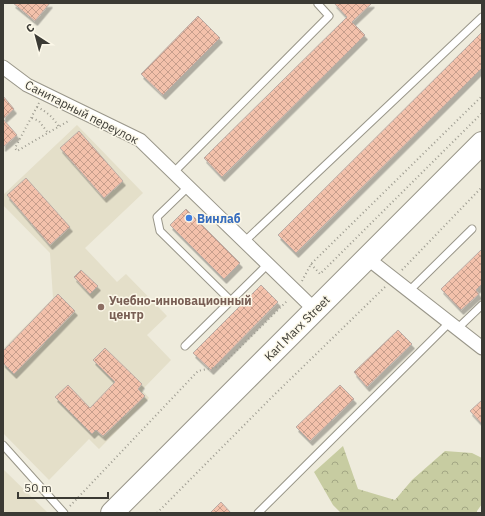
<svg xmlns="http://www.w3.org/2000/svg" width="485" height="516" font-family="'IBM Plex Sans',sans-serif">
  <defs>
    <pattern id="forest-crowns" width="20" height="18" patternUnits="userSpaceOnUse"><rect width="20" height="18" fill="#c7cca1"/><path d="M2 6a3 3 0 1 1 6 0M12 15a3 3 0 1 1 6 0" fill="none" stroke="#a3a784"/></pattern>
    <pattern id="building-cross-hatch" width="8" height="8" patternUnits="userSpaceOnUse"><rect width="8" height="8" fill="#f3c1ab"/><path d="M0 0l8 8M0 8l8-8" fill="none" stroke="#c69e8c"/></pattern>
    <filter id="shadow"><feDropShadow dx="2.5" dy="4.5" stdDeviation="0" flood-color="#0004"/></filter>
  </defs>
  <rect width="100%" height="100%" fill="#eeebdc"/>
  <g fill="#e4dfc9">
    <path d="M77,125L143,193L85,248L117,282L126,274L167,316L147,335L171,360L142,390L149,398L99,449L89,439L49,480L3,433V349L53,298L50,253L3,205V195Z"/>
    <path d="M3,469L48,513H3Z"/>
  </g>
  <path fill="url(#forest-crowns)" d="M343,446L358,489L395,500L412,480L445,451L472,453L482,458V504L477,511V513H341L333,505L314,472Z"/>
  <g fill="url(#building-cross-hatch)" stroke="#baaba5" filter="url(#shadow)">
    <path d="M13,3H50L35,21Z"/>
    <path d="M334,3H372L352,22L365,35L222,177L204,158L347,17Z"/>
    <path d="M198,16L220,38L163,95L141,74Z"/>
    <path d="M482,32V68L296,253L278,235Z"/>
    <path d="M3,96L14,109L3,119Z"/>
    <path d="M3,119L17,135L3,147Z"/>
    <path d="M79,131L123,181L104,198L60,148Z"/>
    <path d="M26,178L70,227L50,245L7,195Z"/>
    <path d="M186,209L240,263L224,279L170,225Z"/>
    <path d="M482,249V284L476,290L479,294L461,310L441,289Z"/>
    <path d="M81,270L98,286L90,294L74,277Z"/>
    <path d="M261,285L278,302L211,370L193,353Z"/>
    <path d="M58,294L75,311L14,374L3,363V351Z"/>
    <path d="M398,330L412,344L367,387L354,372Z"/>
    <path d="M105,348L142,384L138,389L145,396L103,436L96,430L92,434L55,397L68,385L90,408L115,382L93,360Z"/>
    <path d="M340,385L354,399L310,441L296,427Z"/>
    <path d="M482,400V424L470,411Z"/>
    <path d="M221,502L231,513H210Z"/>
  </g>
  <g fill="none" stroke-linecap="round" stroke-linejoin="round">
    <g stroke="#999689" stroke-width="9">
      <g id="service">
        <path d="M173,173L329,16L318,4L319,3"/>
        <path d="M188,187L157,217L160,231L231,301"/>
        <path d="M245,241L482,17"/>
        <path d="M409,291L472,229"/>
        <path d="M457,329L482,305"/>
        <path d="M185,346L268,264"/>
        <path d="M3,445L64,513"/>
        <path d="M258,513L449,323"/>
      </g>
    </g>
    <g stroke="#999689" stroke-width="15">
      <g id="minor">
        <path d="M3,67L27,85L140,140L315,310"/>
        <path d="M367,258L482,348"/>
      </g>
    </g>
    <g stroke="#999689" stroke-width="24">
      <path id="trunk" d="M112,513L482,143"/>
    </g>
    <g stroke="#9d9b90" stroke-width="2" stroke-dasharray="1 3" stroke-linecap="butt">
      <path d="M39,103L15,148L17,151L70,120"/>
      <path d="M37,107C47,112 53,117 59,127"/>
      <path d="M32,118L39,121L48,133"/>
      <path d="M311,264L320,274L482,113"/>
      <path d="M402,270L482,187"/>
      <path d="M302,281L311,264L482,96"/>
      <path d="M70,506L198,371L221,366L288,300"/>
      <path d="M157,513L272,397L385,287"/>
    </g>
    <use href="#service" stroke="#fff" stroke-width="7"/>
    <use href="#minor" stroke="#fff" stroke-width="13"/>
    <use href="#trunk" stroke="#fff" stroke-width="22"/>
  </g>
  <circle fill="#3f7fe0" stroke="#fcf8e9" stroke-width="1.5" cx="189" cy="218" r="4"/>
  <circle fill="#8d6e63" stroke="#fcf8e9" stroke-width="1.5" cx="101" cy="307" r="4"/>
  <g text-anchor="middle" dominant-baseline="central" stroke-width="3" stroke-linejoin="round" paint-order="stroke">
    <g font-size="12" fill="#3b3a34" stroke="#fcf8e9">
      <text transform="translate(82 112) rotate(27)">Санитарный переулок</text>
      <text transform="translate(297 328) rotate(-45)">Karl Marx Street</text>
    </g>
    <g font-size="12" font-weight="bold" fill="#366cbe" stroke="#fcf8e9" text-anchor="start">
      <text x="197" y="218">Винлаб</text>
    </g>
    <g font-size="12" font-weight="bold" fill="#785e54" stroke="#fcf8e9" text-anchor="start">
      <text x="109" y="300">Учебно-инновационный<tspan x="109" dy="14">центр</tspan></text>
    </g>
  </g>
  <rect width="485" height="516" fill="none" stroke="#3b3a34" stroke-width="8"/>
  <g transform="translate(36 36) rotate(324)" stroke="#fcf8e9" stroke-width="3" paint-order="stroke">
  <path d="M0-3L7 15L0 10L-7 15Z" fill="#3b3a34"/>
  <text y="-6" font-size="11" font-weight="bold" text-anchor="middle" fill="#3b3a34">С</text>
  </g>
  <path d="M18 492v6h90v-6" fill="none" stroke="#3b3a34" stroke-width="2"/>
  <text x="24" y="492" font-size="12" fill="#3b3a34" stroke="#fcf8e9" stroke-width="3" paint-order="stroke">50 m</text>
</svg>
